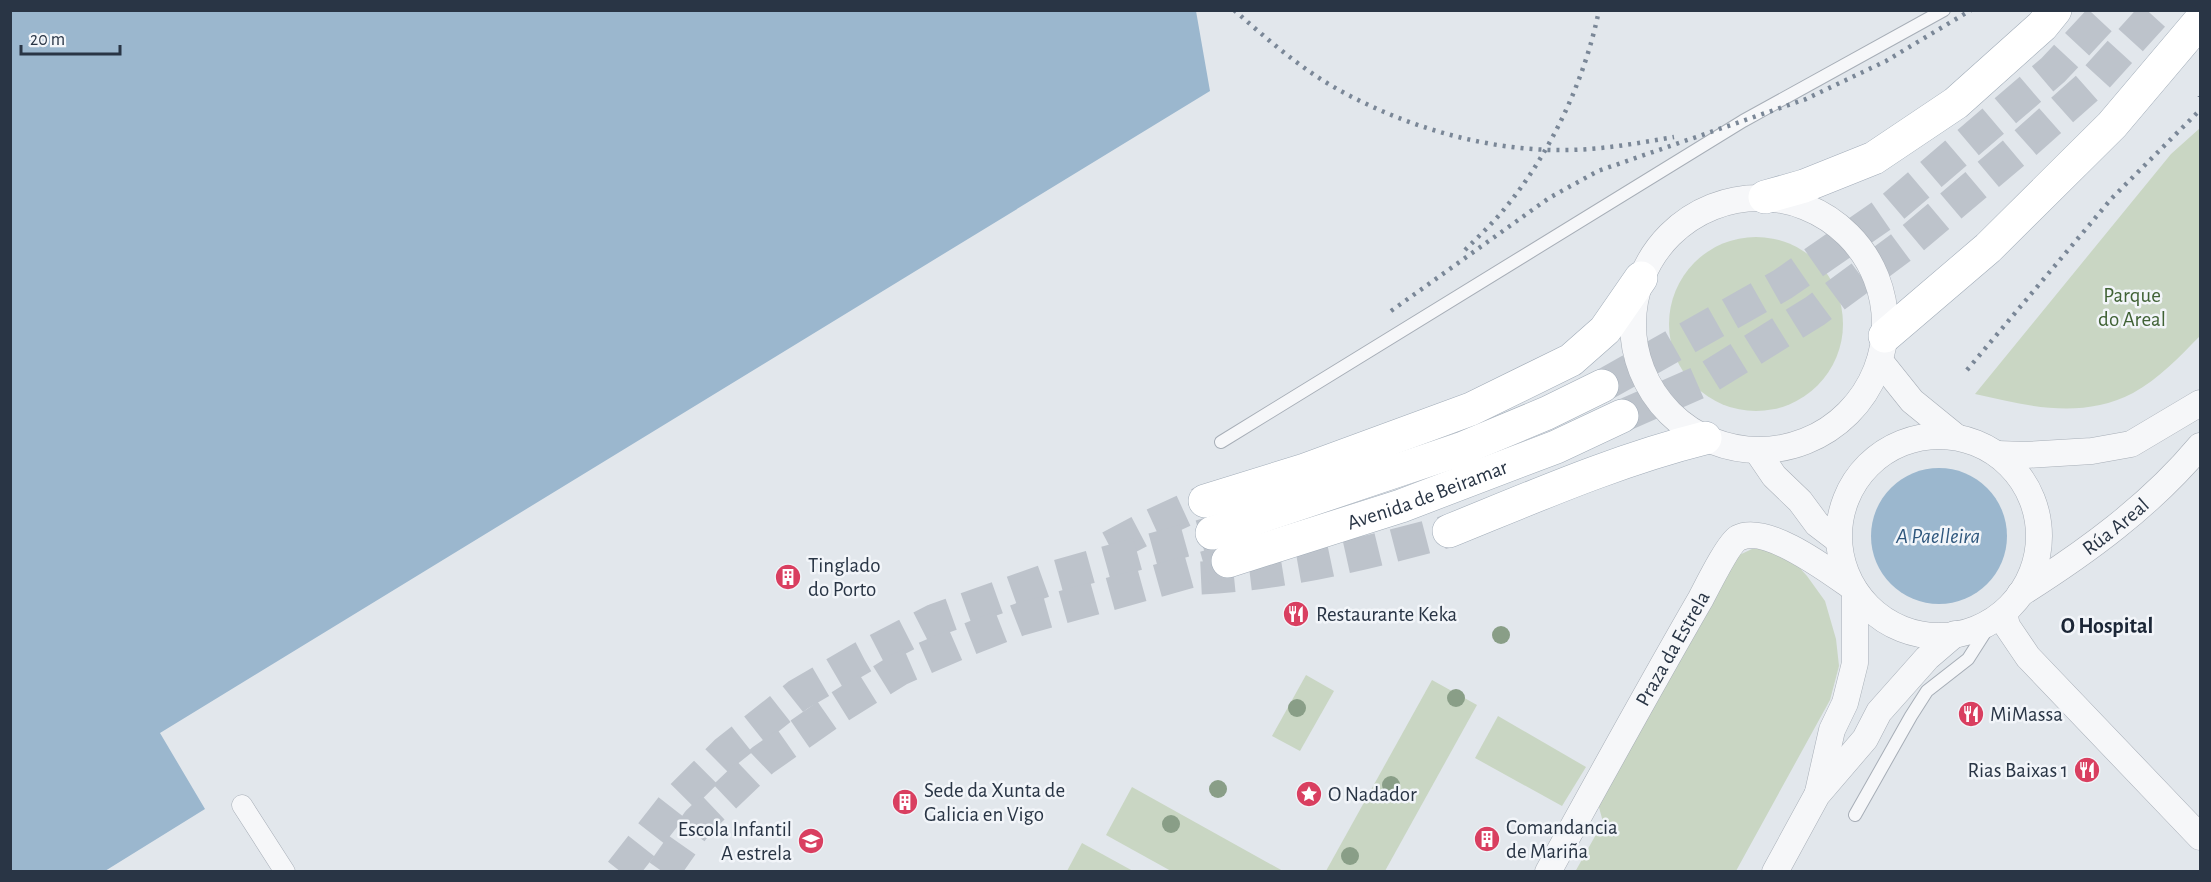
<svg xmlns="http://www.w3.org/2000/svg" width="2211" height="882" font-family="'Alegreya Sans',sans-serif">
  <rect width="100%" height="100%" fill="#e2e7ec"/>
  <g fill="#c9d6c3">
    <path d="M2200,128V336C2180,356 2159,379 2133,393C2081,420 2028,406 1975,394L2171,154Z"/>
    <circle cx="1756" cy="324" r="87"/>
    <path d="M1765,548L1789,556L1807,576L1825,601L1836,639L1839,666L1830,700L1736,871L1575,872L1603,822L1597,800L1735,557L1752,549Z"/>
    <path d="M1306,675L1334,691L1300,751L1272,736Z"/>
    <path d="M1432,680L1477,705L1385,871H1326Z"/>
    <path d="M1498,716L1586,767L1562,806L1475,758Z"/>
    <path d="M1132,787L1283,871H1171L1106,835Z"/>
    <path d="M1082,843L1133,871H1067Z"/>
  </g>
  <g fill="#9bb7ce">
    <path d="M10,11H1196L1210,91L160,733L205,809L105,871H11Z"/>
    <circle cx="1939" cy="536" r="68"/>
  </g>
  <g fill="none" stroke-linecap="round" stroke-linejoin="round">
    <g stroke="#bdc3cb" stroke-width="33" stroke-dasharray="33 16" stroke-linecap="butt">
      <path d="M1602,386L1783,284L1887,212L2053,70L2109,10"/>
      <path d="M1622,416L1704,380L1815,311L1907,243L2016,151L2088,87L2158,10"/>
      <path d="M1110,547L1146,528L1205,501"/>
      <path d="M1201,578C1285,574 1368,553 1449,531"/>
      <path d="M621,872L675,803L726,752L798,695L863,657L935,620L1058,576L1212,533"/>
      <path d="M663,872L698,822L763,760L836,709L900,669L962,642L1021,619L1228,561"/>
    </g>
    <g stroke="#a7aeb7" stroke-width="14">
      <g id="service">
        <path d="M1221,442L1743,121L1944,10"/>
        <path d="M1855,815L1911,716L1927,691L1968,659L1991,623"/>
      </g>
    </g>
    <g stroke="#a7aeb7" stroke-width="21">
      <path id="pedestrian" d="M242,805L285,872"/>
    </g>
    <g stroke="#a7aeb7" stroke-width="27">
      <g id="minor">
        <circle cx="1759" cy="324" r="126"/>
        <path d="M1880,361L1912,401L1955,436"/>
        <circle cx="1939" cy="536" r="100"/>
        <path d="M1757,451L1774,476L1800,501L1817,524L1838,540"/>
        <path d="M1997,454L2026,455L2092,451L2131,444L2200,403"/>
        <path id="s1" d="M2020,594C2085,553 2150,506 2200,446"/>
        <path d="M2004,613L2007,626L2028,657L2200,837"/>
        <path d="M1818,792L1832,730L1845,703L1855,663V591"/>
        <path id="s2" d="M1548,872C1598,781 1648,690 1700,600C1707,587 1728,544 1738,538C1766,523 1829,571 1852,587"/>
        <path d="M1775,872L1817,795L1865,739L1879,712L1927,658L1955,634"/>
      </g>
    </g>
    <g stroke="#a1acb8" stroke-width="34">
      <g id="primary">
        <path d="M1765,197L1804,186L1874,158L1956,103L2042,26L2055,10"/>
        <path d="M1885,336L1988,248L2112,125L2200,21"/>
        <path d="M1205,501L1305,470L1471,409L1571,360L1605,330L1641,278"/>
        <path d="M1449,531C1533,497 1617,460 1705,438"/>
        <path d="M1212,533L1461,449L1547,413L1602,386"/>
        <path id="s3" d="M1228,561L1401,506L1556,447L1622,416"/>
      </g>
    </g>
    <use href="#service" stroke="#f6f7f9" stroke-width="12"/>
    <use href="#pedestrian" stroke="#f6f7f9" stroke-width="20"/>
    <use href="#minor" stroke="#f6f7f9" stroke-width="26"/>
    <use href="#primary" stroke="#fff" stroke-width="33"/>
    <g stroke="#7a8797" stroke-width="4.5" stroke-dasharray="3 6" stroke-linecap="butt">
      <path d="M1234,10C1267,39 1301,69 1339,90C1408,128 1491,152 1570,150C1605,149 1640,143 1674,137"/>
      <path d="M2200,97V96"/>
      <path d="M1465,250C1479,236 1494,222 1506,207C1551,152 1585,80 1599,10"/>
      <path d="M1391,311L1549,198L1598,171L1806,99L1886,61L1971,10"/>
      <path d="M1967,370L2112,198L2200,110"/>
    </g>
  </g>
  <g fill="#899e87">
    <circle cx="1501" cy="635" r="9"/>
    <circle cx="1456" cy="698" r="9"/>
    <circle cx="1297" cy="708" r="9"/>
    <circle cx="1391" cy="785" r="9"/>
    <circle cx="1218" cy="789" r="9"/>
    <circle cx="1171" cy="824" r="9"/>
    <circle cx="1350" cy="856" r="9"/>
  </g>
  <defs>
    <g id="building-disc" transform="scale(1.35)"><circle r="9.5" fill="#d93f60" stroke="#f2f5f9"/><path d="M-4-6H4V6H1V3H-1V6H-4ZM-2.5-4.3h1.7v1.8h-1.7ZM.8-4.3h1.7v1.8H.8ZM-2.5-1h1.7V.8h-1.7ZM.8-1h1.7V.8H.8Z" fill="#fff"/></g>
    <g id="restaurant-disc" transform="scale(1.35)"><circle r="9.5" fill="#d93f60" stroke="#f2f5f9"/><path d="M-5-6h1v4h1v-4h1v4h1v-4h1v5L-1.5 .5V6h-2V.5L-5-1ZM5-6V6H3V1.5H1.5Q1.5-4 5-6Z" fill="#fff"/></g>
    <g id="sight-disc" transform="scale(1.35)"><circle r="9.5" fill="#d93f60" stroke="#f2f5f9"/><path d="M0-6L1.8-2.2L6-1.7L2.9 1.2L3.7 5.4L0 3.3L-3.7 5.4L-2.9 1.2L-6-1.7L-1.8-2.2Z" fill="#fff"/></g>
    <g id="school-disc" transform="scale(1.35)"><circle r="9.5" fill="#d93f60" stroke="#f2f5f9"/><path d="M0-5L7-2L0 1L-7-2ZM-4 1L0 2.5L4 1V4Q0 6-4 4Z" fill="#fff"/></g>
  </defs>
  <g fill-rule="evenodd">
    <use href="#building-disc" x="788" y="577"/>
    <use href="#restaurant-disc" x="1296" y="614"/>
    <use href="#restaurant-disc" x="1971" y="714"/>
    <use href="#restaurant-disc" x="2087" y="770"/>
    <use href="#sight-disc" x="1309" y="794"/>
    <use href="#building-disc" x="905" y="802"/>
    <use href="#building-disc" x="1487" y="839"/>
    <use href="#school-disc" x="811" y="841"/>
  </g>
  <g text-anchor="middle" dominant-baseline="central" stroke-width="5" stroke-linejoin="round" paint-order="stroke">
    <g font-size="21" fill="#406235" stroke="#f2f5f9">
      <text x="2132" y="295">Parque<tspan x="2132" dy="24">do Areal</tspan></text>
    </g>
    <g font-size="21" fill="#293545" stroke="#f2f5f9">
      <text stroke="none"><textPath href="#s3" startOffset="210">Avenida de Beiramar</textPath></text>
      <text stroke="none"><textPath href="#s1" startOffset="117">Rúa Areal</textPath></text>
      <text stroke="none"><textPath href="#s2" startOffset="256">Praza da Estrela</textPath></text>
    </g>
    <g font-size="21" fill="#293545" stroke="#f2f5f9" text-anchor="start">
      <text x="808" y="565">Tinglado<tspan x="808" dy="24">do Porto</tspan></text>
      <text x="1316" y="614">Restaurante Keka</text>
      <text x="1990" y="714">MiMassa</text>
      <text x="2068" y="770" text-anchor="end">Rias Baixas 1</text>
      <text x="924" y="790">Sede da Xunta de<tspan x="924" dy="24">Galicia en Vigo</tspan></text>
      <text x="1328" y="794">O Nadador</text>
      <text x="1506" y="827">Comandancia<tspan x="1506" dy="24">de Mariña</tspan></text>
      <text x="792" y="829" text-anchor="end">Escola Infantil<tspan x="792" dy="24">A estrela</tspan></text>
    </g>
    <g font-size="22" font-style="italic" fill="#2f577d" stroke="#f2f5f9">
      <text x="1938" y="536">A Paelleira</text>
    </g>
    <g font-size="22" font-weight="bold" fill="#1b2636" stroke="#f2f5f9">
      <text x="2107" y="626">O Hospital</text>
    </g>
  </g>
  <rect width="2211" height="882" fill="none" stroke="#293545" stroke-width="24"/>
  <path d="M21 45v9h99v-9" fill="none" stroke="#293545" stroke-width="3"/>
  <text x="30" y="45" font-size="18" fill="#293545" stroke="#f2f5f9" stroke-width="4.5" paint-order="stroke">20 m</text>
</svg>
